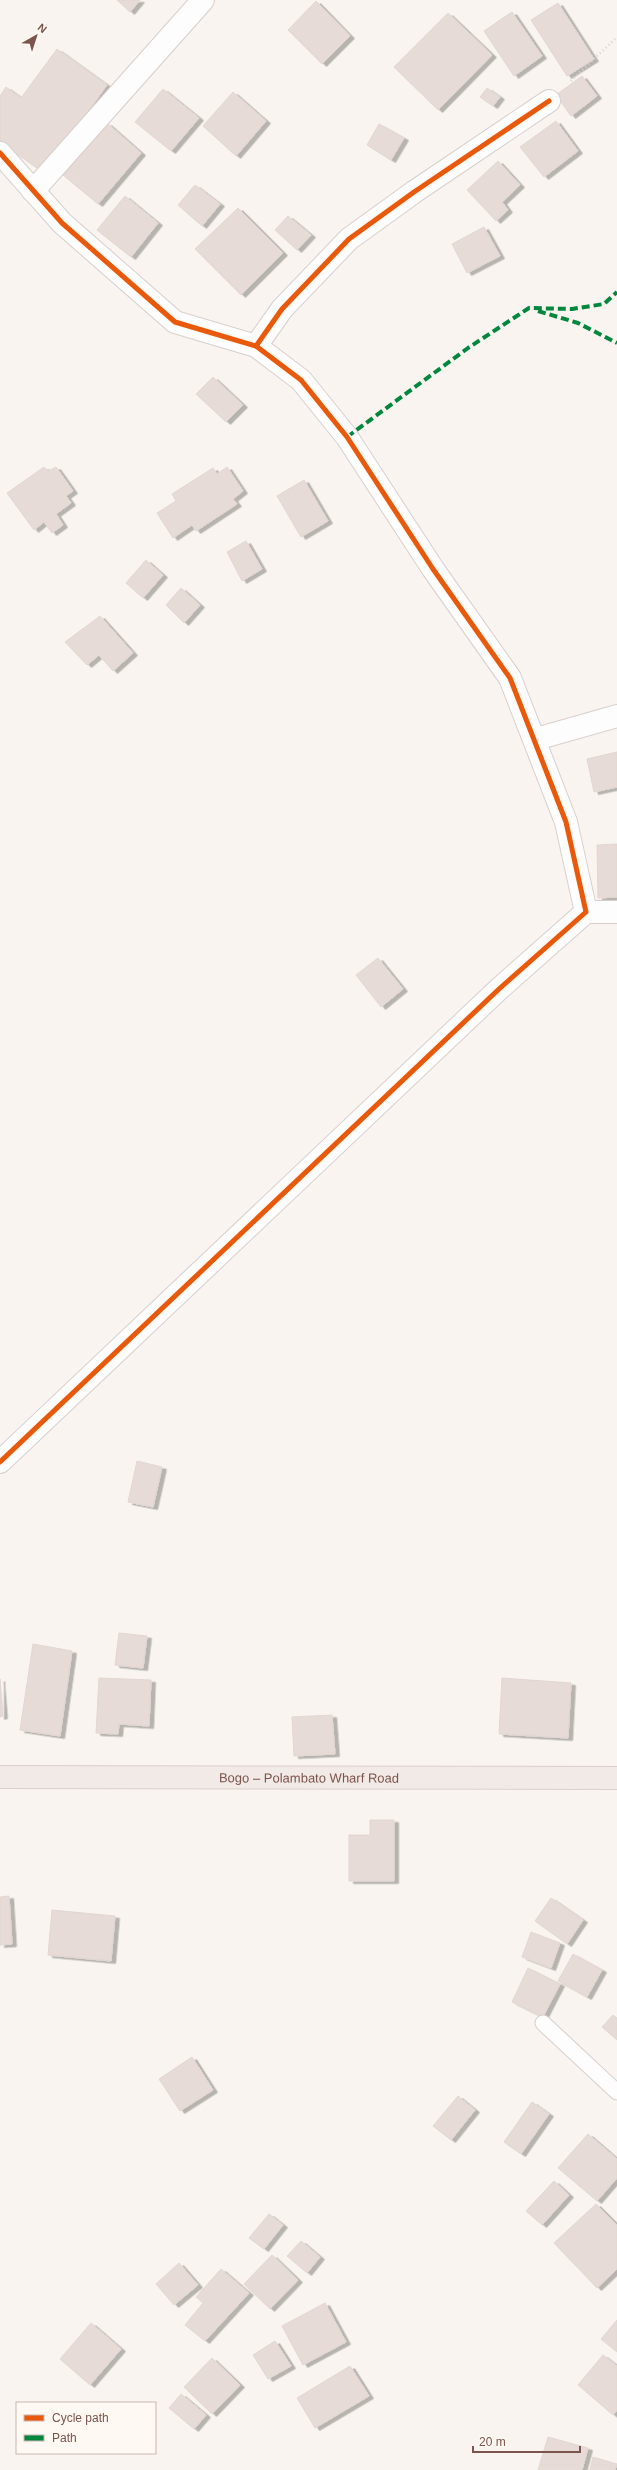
<svg xmlns="http://www.w3.org/2000/svg" width="617" height="2470" font-family="Helvetica,sans-serif">
  <defs>
    <filter id="shadow"><feDropShadow dx="4.5" dy="2.5" stdDeviation="0" flood-color="#0004"/></filter>
  </defs>
  <rect width="100%" height="100%" fill="#f9f4ef"/>
  <g fill="#e6dbd6" stroke="#e2d6d1" filter="url(#shadow)">
    <path d="M117,0H140L130,12Z"/>
    <path d="M316,1L350,36L322,64L288,30Z"/>
    <path d="M558,3L594,59L567,76L531,20Z"/>
    <path d="M512,12L542,56L514,76L484,31Z"/>
    <path d="M448,13L492,55L438,110L394,67Z"/>
    <path d="M57,49L107,85L44,173L0,142V96L6,87L21,98Z"/>
    <path d="M582,76L597,96L571,116L556,95Z"/>
    <path d="M487,88L500,97L493,106L480,97Z"/>
    <path d="M163,89L199,118L171,151L135,122Z"/>
    <path d="M233,92L266,121L236,156L203,126Z"/>
    <path d="M556,121L578,151L544,177L520,147Z"/>
    <path d="M107,123L141,153L98,204L63,175Z"/>
    <path d="M379,124L404,138L391,160L367,145Z"/>
    <path d="M498,161L520,185L502,202L508,210L496,221L467,190Z"/>
    <path d="M195,185L220,204L202,226L178,205Z"/>
    <path d="M125,196L158,223L131,257L97,230Z"/>
    <path d="M238,208L283,253L241,295L195,249Z"/>
    <path d="M288,216L311,235L297,250L275,230Z"/>
    <path d="M484,227L500,256L467,273L452,244Z"/>
    <path d="M213,377L243,405L226,422L196,394Z"/>
    <path d="M44,467L48,471L56,467L73,491L66,496L71,503L56,514L63,525L52,533L44,522L34,530L7,493Z"/>
    <path d="M227,467L243,491L233,499L237,504L196,531L192,525L173,538L157,513L176,501L172,494L213,468L217,474Z"/>
    <path d="M304,480L328,521L301,537L277,496Z"/>
    <path d="M246,541L262,569L242,581L227,552Z"/>
    <path d="M146,560L163,575L143,598L126,583Z"/>
    <path d="M181,588L200,605L184,623L166,605Z"/>
    <path d="M100,616L133,653L113,671L99,655L87,665L65,642Z"/>
    <path d="M617,752V787L594,792L587,759Z"/>
    <path d="M617,844V897L598,898L597,845Z"/>
    <path d="M378,958L403,989L381,1007L356,975Z"/>
    <path d="M137,1461L162,1467L153,1507L128,1502Z"/>
    <path d="M119,1633L147,1636L143,1668L115,1665Z"/>
    <path d="M33,1644L72,1651L60,1736L20,1730Z"/>
    <path d="M99,1678L151,1680L149,1726L119,1724L118,1734L96,1733Z"/>
    <path d="M502,1678L571,1683L568,1738L499,1734Z"/>
    <path d="M0,1679L3,1716L0,1717Z"/>
    <path d="M332,1715L335,1754L294,1756L292,1717Z"/>
    <path d="M370,1820H394V1881H349V1835H370Z"/>
    <path d="M9,1896L12,1944L0,1945V1897Z"/>
    <path d="M551,1898L583,1920L567,1944L535,1921Z"/>
    <path d="M52,1910L115,1916L111,1961L48,1955Z"/>
    <path d="M531,1932L560,1943L551,1968L522,1957Z"/>
    <path d="M573,1954L602,1970L587,1997L558,1981Z"/>
    <path d="M528,1968L560,1984L543,2017L512,2002Z"/>
    <path d="M613,2015L617,2018V2040L602,2027Z"/>
    <path d="M192,2057L213,2090L180,2111L159,2079Z"/>
    <path d="M458,2096L475,2110L451,2140L433,2126Z"/>
    <path d="M532,2102L549,2114L521,2154L504,2142Z"/>
    <path d="M588,2134L617,2159V2178L597,2201L558,2168Z"/>
    <path d="M554,2181L569,2195L542,2225L526,2211Z"/>
    <path d="M596,2204L617,2225V2269L597,2288L554,2243Z"/>
    <path d="M269,2214L283,2225L264,2249L249,2238Z"/>
    <path d="M301,2241L320,2257L307,2273L287,2256Z"/>
    <path d="M272,2255L298,2280L270,2309L244,2284Z"/>
    <path d="M179,2263L198,2285L174,2305L156,2284Z"/>
    <path d="M221,2269L249,2293L205,2341L185,2325L203,2303L196,2297Z"/>
    <path d="M325,2303L346,2342L303,2365L282,2326Z"/>
    <path d="M617,2320V2352L601,2339Z"/>
    <path d="M91,2323L121,2349L90,2385L60,2359Z"/>
    <path d="M275,2341L291,2366L268,2379L253,2355Z"/>
    <path d="M603,2355L617,2366V2410L613,2415L578,2385Z"/>
    <path d="M212,2358L240,2385L212,2414L184,2387Z"/>
    <path d="M350,2366L369,2396L315,2428L297,2398Z"/>
    <path d="M181,2394L206,2415L194,2429L169,2408Z"/>
    <path d="M548,2437L588,2448L582,2470H538Z"/>
    <path d="M593,2457L617,2464L615,2470H590Z"/>
  </g>
  <g fill="none" stroke-linecap="round" stroke-linejoin="round">
    <g stroke="#d8cfcc" stroke-width="17">
      <path id="service" d="M543,2023L617,2092"/>
    </g>
    <g stroke="#d8cfcc" stroke-width="24">
      <g id="minor">
        <path d="M0,153L62,223L175,322L256,346L301,380L347,437L433,569L510,678L566,822L586,912L499,989L0,1462"/>
        <path d="M33,191L203,0"/>
        <path d="M256,346L282,309L349,239L414,192L549,101"/>
        <path d="M536,739L617,716"/>
        <path d="M586,912H617"/>
      </g>
    </g>
    <g stroke="#dacfcb" stroke-width="24">
      <g id="trunk">
        <path id="s1" d="M0,1777L617,1778"/>
      </g>
    </g>
    <path stroke="#dcd2d0" stroke-width="2.5" stroke-dasharray="1 3" stroke-linecap="butt" d="M571,81L617,37"/>
    <use href="#service" stroke="#fefdfd" stroke-width="15"/>
    <use href="#minor" stroke="#fefdfd" stroke-width="22"/>
    <use href="#trunk" stroke="#f2eae6" stroke-width="22"/>
    <g stroke="#00873e" stroke-width="4" stroke-dasharray="8 4" stroke-linecap="butt">
      <path d="M538,311L578,323L617,343"/>
      <path d="M347,437L468,348L529,308L572,309L604,304L617,292"/>
    </g>
    <g stroke="#fff8f3" stroke-width="8">
      <g id="cycleway">
        <path d="M0,153L62,223L175,322L256,346L301,380L347,437L433,569L510,678L566,822L586,912L499,989L0,1462"/>
        <path d="M256,346L282,309L349,239L414,192L549,101"/>
      </g>
    </g>
    <use href="#cycleway" stroke="#e8590c" stroke-width="5"/>
  </g>
  <g text-anchor="middle" dominant-baseline="central" stroke-width="3" stroke-linejoin="round" paint-order="stroke">
    <g font-size="13" fill="#7b544c" stroke="#fff8f3">
      <text stroke="none"><textPath href="#s1" startOffset="309">Bogo – Polambato Wharf Road</textPath></text>
    </g>
  </g>
  <rect x="16" y="2402" width="140" height="52" fill="#fff8f3" stroke="#cab6b0"/>
  <rect x="24" y="2415" width="20" height="6" fill="#e8590c" stroke="#cab6b0"/>
  <text x="52" y="2422" font-size="12" fill="#7b544c">Cycle path</text>
  <rect x="24" y="2435" width="20" height="6" fill="#00873e" stroke="#cab6b0"/>
  <text x="52" y="2442" font-size="12" fill="#7b544c">Path</text>
  <g transform="translate(36 36) rotate(39)" stroke="#fff8f3" stroke-width="3" paint-order="stroke">
  <path d="M0-3L7 15L0 10L-7 15Z" fill="#7b544c"/>
  <text y="-6" font-size="11" font-weight="bold" text-anchor="middle" fill="#7b544c">N</text>
  </g>
  <path d="M473 2446v6h107v-6" fill="none" stroke="#7b544c" stroke-width="2"/>
  <text x="479" y="2446" font-size="12" fill="#7b544c" stroke="#fff8f3" stroke-width="3" paint-order="stroke">20 m</text>
</svg>
